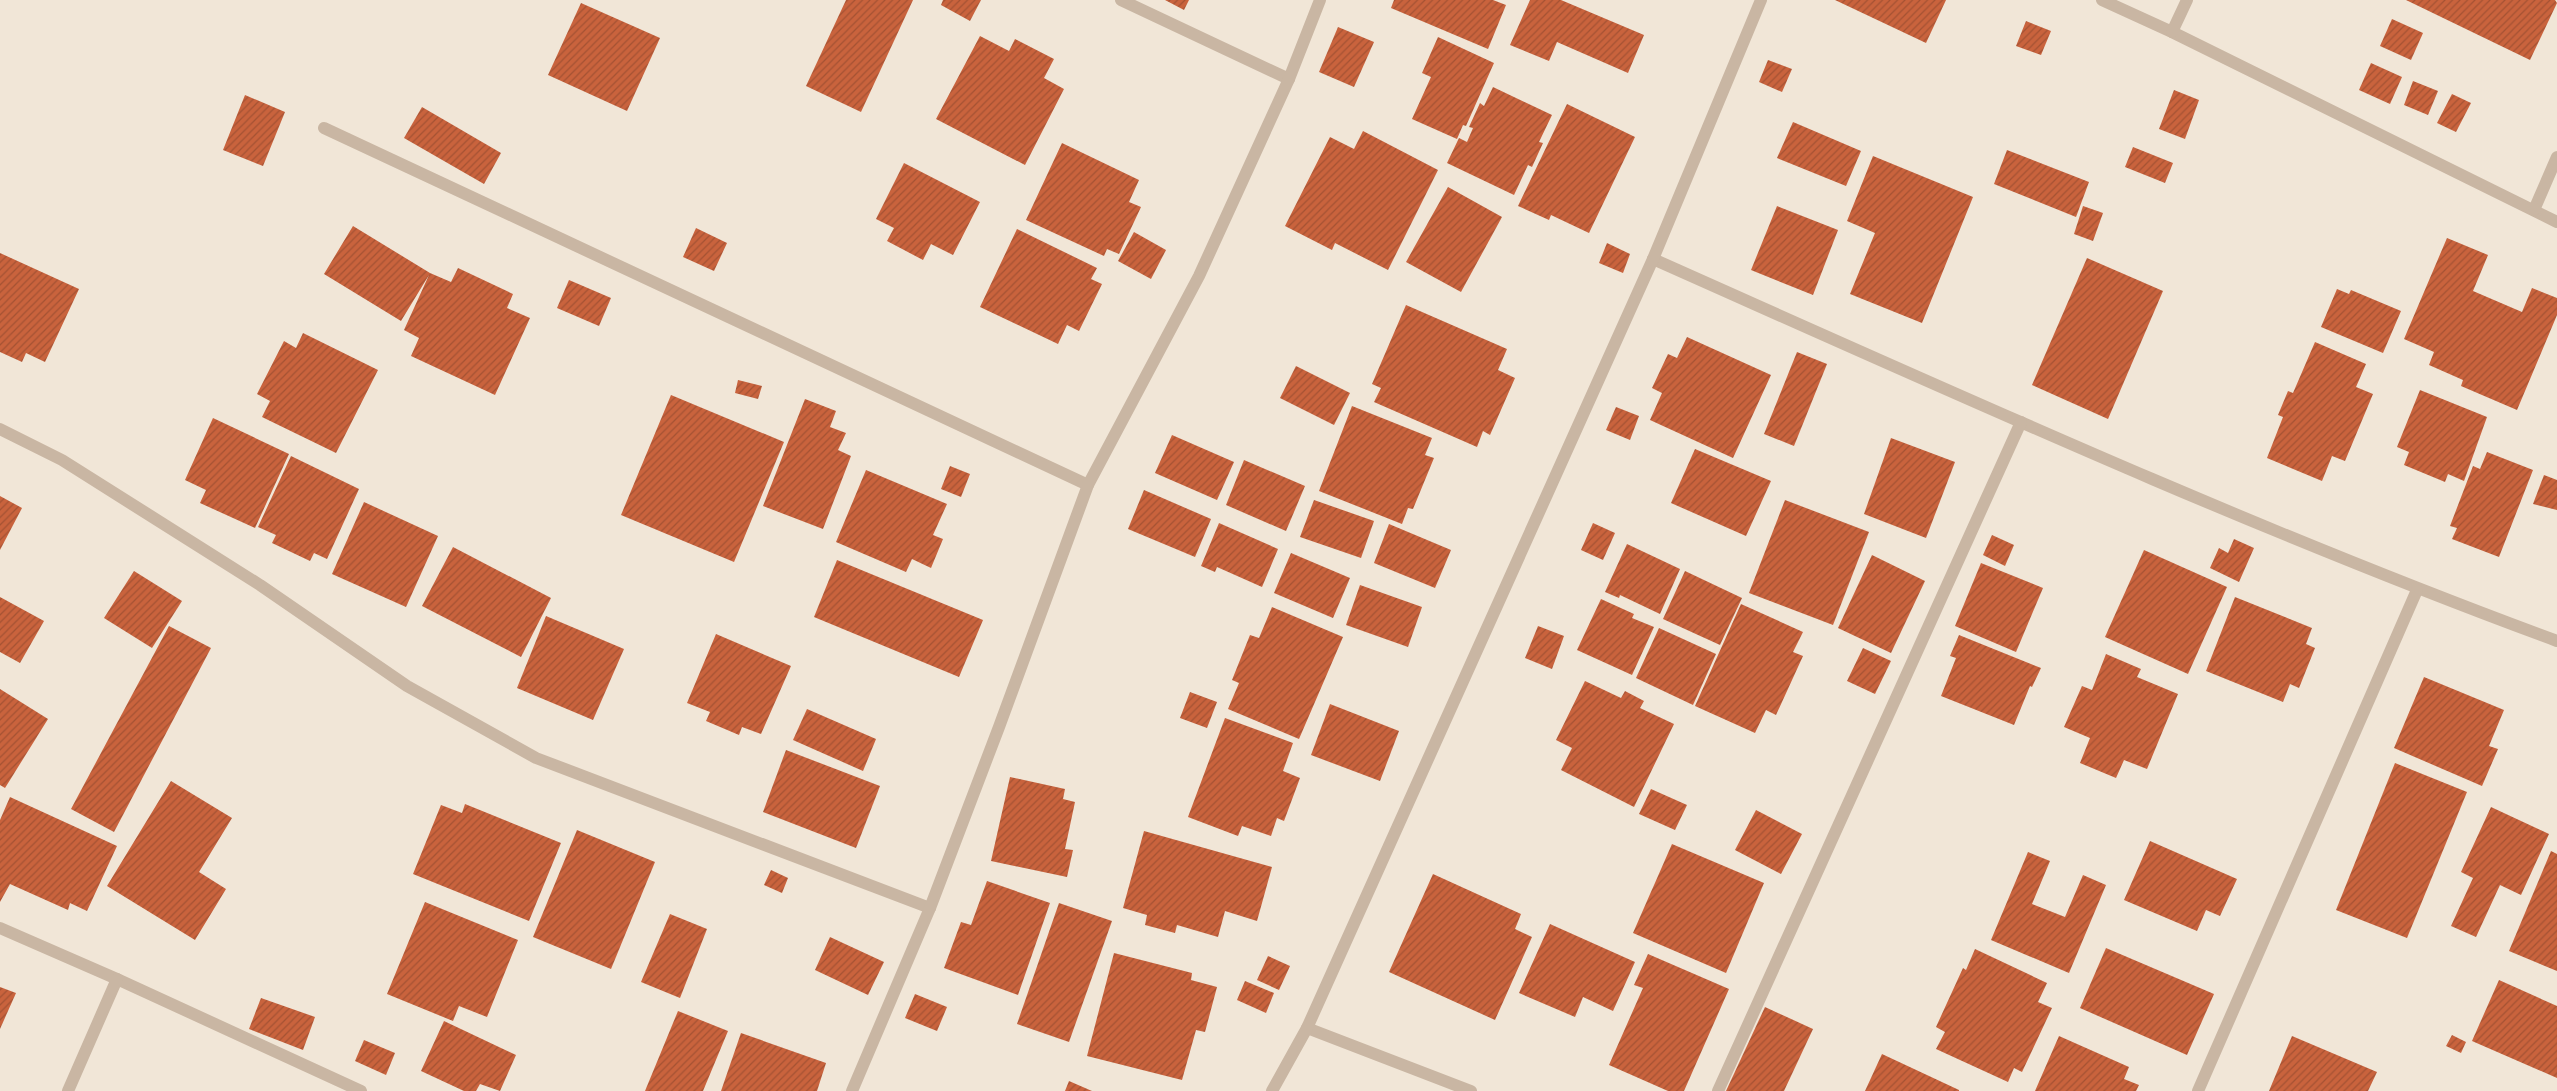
<svg xmlns="http://www.w3.org/2000/svg" width="2557" height="1091" font-family="'Alegreya Sans',sans-serif">
  <defs>
    <pattern id="building-hatch" width="6" height="6" patternUnits="userSpaceOnUse" patternTransform="scale(1.25)"><rect width="6" height="6" fill="#c9633d"/><path d="M-1 1l2-2M0 6l6-6M5 7l2-2" fill="none" stroke="#a45233"/></pattern>
  </defs>
  <rect width="100%" height="100%" fill="#f1e6d7"/>
  <g fill="url(#building-hatch)">
    <path d="M846,0H913L861,112L806,86Z"/>
    <path d="M943,0H981L970,21L941,5Z"/>
    <path d="M1165,0H1189L1184,10Z"/>
    <path d="M1394,0H1493L1506,5L1488,49L1391,8Z"/>
    <path d="M1530,0H1561L1644,35L1628,73L1557,42L1549,61L1510,45Z"/>
    <path d="M1835,0H1946L1926,43Z"/>
    <path d="M2406,0H2555L2557,3L2530,60Z"/>
    <path d="M581,3L660,38L627,111L548,75Z"/>
    <path d="M2392,19L2423,33L2411,60L2380,46Z"/>
    <path d="M2026,21L2051,31L2041,55L2016,46Z"/>
    <path d="M1338,27L1374,42L1354,87L1319,72Z"/>
    <path d="M980,36L1009,51L1015,39L1054,59L1044,78L1064,89L1025,165L936,119Z"/>
    <path d="M1438,37L1494,63L1466,126L1463,125L1457,139L1412,119L1431,77L1422,73Z"/>
    <path d="M1768,60L1792,69L1782,92L1759,82Z"/>
    <path d="M2371,63L2402,77L2390,104L2359,90Z"/>
    <path d="M2413,81L2438,91L2428,115L2404,105Z"/>
    <path d="M1493,87L1552,115L1539,142L1543,143L1532,167L1528,165L1514,195L1447,163L1459,138L1467,142L1473,128L1469,127L1480,103L1484,106Z"/>
    <path d="M2174,90L2199,100L2185,139L2159,129Z"/>
    <path d="M2452,94L2471,103L2456,132L2437,123Z"/>
    <path d="M245,95L285,112L263,166L223,150Z"/>
    <path d="M1567,104L1635,137L1589,233L1551,215L1549,220L1518,206Z"/>
    <path d="M422,107L501,153L484,184L404,138Z"/>
    <path d="M1793,122L1861,151L1846,186L1777,158Z"/>
    <path d="M1363,131L1438,170L1388,270L1335,243L1332,250L1285,226L1330,137L1354,149Z"/>
    <path d="M1062,143L1139,180L1129,202L1141,207L1119,254L1107,249L1104,256L1026,220Z"/>
    <path d="M2133,147L2173,163L2165,183L2125,167Z"/>
    <path d="M2007,150L2089,182L2076,217L1994,184Z"/>
    <path d="M1873,156L1973,197L1922,323L1850,294L1875,233L1847,221Z"/>
    <path d="M904,163L980,202L953,255L931,244L923,260L887,241L894,228L876,219Z"/>
    <path d="M1448,187L1502,217L1461,292L1406,262Z"/>
    <path d="M1777,206L1838,230L1813,295L1751,270Z"/>
    <path d="M2083,206L2103,213L2093,241L2074,234Z"/>
    <path d="M353,226L430,273L451,282L458,268L513,294L507,308L530,318L495,395L411,356L419,338L404,330L429,275L401,321L324,274Z"/>
    <path d="M696,228L727,243L714,271L683,257Z"/>
    <path d="M1017,229L1097,268L1091,279L1102,284L1079,331L1067,325L1058,344L980,307Z"/>
    <path d="M1134,232L1166,250L1151,279L1118,261Z"/>
    <path d="M2447,238L2488,255L2473,291L2522,312L2532,288L2557,298V315L2517,410L2461,386L2463,380L2429,365L2434,352L2404,339Z"/>
    <path d="M1607,243L1630,254L1623,273L1599,263Z"/>
    <path d="M0,253L79,289L45,362L26,353L22,362L0,352Z"/>
    <path d="M2087,258L2163,291L2108,419L2032,385Z"/>
    <path d="M569,280L611,298L599,326L557,308Z"/>
    <path d="M2337,289L2349,294L2351,290L2401,311L2383,353L2321,327Z"/>
    <path d="M1406,305L1507,349L1498,370L1515,378L1490,435L1483,431L1477,447L1374,402L1381,388L1372,384Z"/>
    <path d="M303,333L378,370L336,453L262,417L270,401L257,394L284,341L296,348Z"/>
    <path d="M1687,337L1771,375L1733,458L1650,420L1662,393L1652,388L1668,354L1677,358Z"/>
    <path d="M2315,342L2366,364L2356,387L2373,394L2345,461L2332,456L2322,481L2267,458L2283,417L2278,415L2288,391L2293,393Z"/>
    <path d="M1797,352L1827,364L1794,446L1764,434Z"/>
    <path d="M1296,366L1350,393L1334,425L1280,398Z"/>
    <path d="M738,380L762,386L758,399L735,393Z"/>
    <path d="M2420,390L2487,417L2464,481L2448,474L2445,482L2404,465L2409,452L2397,447Z"/>
    <path d="M671,395L784,442L734,562L621,515Z"/>
    <path d="M805,399L836,411L830,427L846,433L838,450L851,456L823,529L763,506Z"/>
    <path d="M1352,406L1432,438L1425,455L1434,458L1413,509L1408,508L1402,524L1319,491Z"/>
    <path d="M1616,407L1639,416L1630,440L1606,430Z"/>
    <path d="M213,418L289,454L255,528L200,503L206,490L185,480Z"/>
    <path d="M1172,435L1234,462L1217,500L1155,473Z"/>
    <path d="M1891,438L1955,462L1926,538L1864,514Z"/>
    <path d="M1695,449L1771,481L1746,536L1671,503Z"/>
    <path d="M2487,452L2533,470L2499,557L2452,539L2457,528L2450,526L2473,466L2480,469Z"/>
    <path d="M291,456L359,489L327,559L314,553L310,561L272,543L276,535L258,527Z"/>
    <path d="M1244,460L1305,486L1286,531L1226,505Z"/>
    <path d="M950,466L970,474L961,497L941,489Z"/>
    <path d="M866,470L947,504L933,535L943,539L931,568L912,559L906,572L836,542Z"/>
    <path d="M2544,475L2557,480V510L2533,504Z"/>
    <path d="M1144,490L1211,519L1195,557L1128,529Z"/>
    <path d="M0,496L22,508L0,550Z"/>
    <path d="M1314,500L1374,521L1361,558L1300,537Z"/>
    <path d="M1785,500L1869,532L1833,625L1749,593Z"/>
    <path d="M364,502L438,536L406,607L332,574Z"/>
    <path d="M1219,523L1278,549L1262,587L1217,567L1215,572L1201,566Z"/>
    <path d="M1593,523L1615,533L1603,560L1581,550Z"/>
    <path d="M1389,524L1451,550L1435,588L1374,563Z"/>
    <path d="M1992,535L2014,545L2005,566L1983,555Z"/>
    <path d="M2234,539L2254,548L2239,582L2210,568L2219,548L2228,553Z"/>
    <path d="M1627,544L1680,569L1660,614L1620,595L1619,598L1605,592Z"/>
    <path d="M453,547L551,598L521,657L422,606Z"/>
    <path d="M2144,550L2227,587L2188,674L2105,637Z"/>
    <path d="M1291,553L1350,578L1333,618L1274,593Z"/>
    <path d="M1872,555L1925,581L1891,653L1838,628Z"/>
    <path d="M837,560L983,620L959,677L814,617Z"/>
    <path d="M1981,563L2043,588L2016,652L1955,626Z"/>
    <path d="M134,571L182,601L152,648L104,618Z"/>
    <path d="M1685,571L1742,598L1720,645L1663,619Z"/>
    <path d="M1360,585L1422,607L1408,647L1346,625Z"/>
    <path d="M0,597L44,621L20,663L0,652Z"/>
    <path d="M2235,597L2312,628L2306,644L2315,648L2299,688L2290,684L2283,702L2206,671Z"/>
    <path d="M1601,599L1634,614L1632,618L1654,627L1632,675L1577,650Z"/>
    <path d="M1741,604L1803,632L1793,652L1803,656L1776,715L1766,710L1755,733L1695,706Z"/>
    <path d="M1272,607L1343,637L1299,739L1228,709L1239,683L1232,680L1250,635L1259,638Z"/>
    <path d="M546,616L624,649L593,720L517,688Z"/>
    <path d="M169,626L211,648L114,832L71,809Z"/>
    <path d="M1538,626L1564,636L1552,669L1525,658Z"/>
    <path d="M1659,628L1716,654L1693,705L1636,678Z"/>
    <path d="M716,634L791,666L761,734L742,727L739,735L706,721L710,712L687,703Z"/>
    <path d="M1959,635L2041,668L2032,687L2030,686L2014,725L1941,696L1956,658L1950,656Z"/>
    <path d="M1863,648L1891,661L1875,694L1847,681Z"/>
    <path d="M2106,654L2141,669L2137,677L2178,694L2147,769L2124,760L2116,778L2080,763L2090,738L2064,727L2082,686L2092,690Z"/>
    <path d="M2424,677L2504,710L2489,746L2498,749L2482,786L2394,748Z"/>
    <path d="M1585,681L1621,698L1625,691L1644,701L1640,708L1674,724L1634,807L1561,770L1572,748L1556,740Z"/>
    <path d="M0,689L48,719L5,788L0,785Z"/>
    <path d="M1190,692L1217,702L1207,728L1180,718Z"/>
    <path d="M1330,704L1399,731L1380,781L1311,755Z"/>
    <path d="M807,709L876,739L863,771L793,740Z"/>
    <path d="M1225,718L1293,743L1283,771L1300,778L1284,821L1277,818L1271,836L1242,826L1238,836L1188,817Z"/>
    <path d="M786,750L880,786L856,848L763,812Z"/>
    <path d="M2395,763L2467,792L2407,938L2336,910Z"/>
    <path d="M1010,777L1065,789L1063,799L1075,802L1065,849L1073,850L1067,877L991,861Z"/>
    <path d="M171,781L232,818L199,872L226,889L195,940L107,886Z"/>
    <path d="M1651,789L1687,805L1675,830L1639,814Z"/>
    <path d="M10,797L117,846L87,911L70,903L68,910L10,884L0,902V820Z"/>
    <path d="M465,804L561,843L529,921L413,874L441,805L462,813Z"/>
    <path d="M2491,807L2549,834L2521,895L2500,885L2476,937L2451,926L2473,878L2461,872Z"/>
    <path d="M1756,810L1802,834L1781,874L1735,850Z"/>
    <path d="M577,830L655,862L611,969L533,937Z"/>
    <path d="M1144,831L1272,867L1257,921L1225,911L1218,937L1177,925L1175,933L1145,925L1147,915L1123,908Z"/>
    <path d="M2150,841L2237,879L2220,916L2206,910L2197,931L2124,900Z"/>
    <path d="M1672,844L1764,883L1726,973L1633,933Z"/>
    <path d="M2551,851L2557,854V971L2509,951Z"/>
    <path d="M2028,852L2050,861L2032,904L2065,917L2083,875L2106,885L2069,973L1991,940Z"/>
    <path d="M771,870L788,878L782,893L764,885Z"/>
    <path d="M1433,874L1521,914L1515,929L1532,937L1495,1020L1389,972Z"/>
    <path d="M987,881L1050,903L1018,995L944,968L961,922L971,925Z"/>
    <path d="M425,902L518,940L487,1017L459,1006L453,1021L387,994Z"/>
    <path d="M1059,903L1112,921L1069,1042L1017,1024Z"/>
    <path d="M670,914L707,929L680,998L641,982Z"/>
    <path d="M1550,924L1635,962L1613,1011L1583,997L1575,1017L1519,993Z"/>
    <path d="M830,937L884,962L868,995L815,970Z"/>
    <path d="M2106,948L2214,994L2187,1055L2080,1008Z"/>
    <path d="M1975,949L2047,983L2038,1002L2052,1008L2022,1072L2014,1068L2008,1082L1936,1049L1945,1032L1936,1027L1963,968L1966,970Z"/>
    <path d="M1114,953L1192,973L1191,980L1217,987L1205,1032L1196,1030L1182,1080L1087,1056Z"/>
    <path d="M1648,954L1729,989L1684,1091H1668L1609,1065L1643,988L1634,985Z"/>
    <path d="M1268,956L1290,966L1279,990L1257,980Z"/>
    <path d="M2499,980L2557,1006V1078L2472,1041Z"/>
    <path d="M1245,981L1274,993L1266,1013L1237,1000Z"/>
    <path d="M0,987L16,993L0,1029Z"/>
    <path d="M915,994L947,1007L937,1031L905,1018Z"/>
    <path d="M261,998L315,1017L303,1050L249,1029Z"/>
    <path d="M1765,1007L1813,1029L1784,1091H1726Z"/>
    <path d="M678,1011L728,1031L703,1091H645Z"/>
    <path d="M444,1021L516,1055L500,1091L480,1084L476,1091H464L421,1071Z"/>
    <path d="M741,1033L826,1063L817,1091H721Z"/>
    <path d="M2452,1035L2466,1042L2461,1053L2446,1046Z"/>
    <path d="M2059,1036L2129,1067L2124,1079L2139,1085L2136,1091H2035Z"/>
    <path d="M2292,1036L2377,1072L2368,1091H2269Z"/>
    <path d="M364,1040L395,1053L386,1075L355,1061Z"/>
    <path d="M1882,1054L1959,1090V1091H1865Z"/>
    <path d="M1069,1081L1092,1091H1065Z"/>
  </g>
  <g fill="none" stroke-linecap="round" stroke-linejoin="round">
    <g stroke="#c9b6a3" stroke-width="12">
      <path d="M1121,0L1289,79"/>
      <path d="M2102,0L2172,32L2557,222"/>
      <path d="M2172,32L2187,0"/>
      <path d="M324,128L1088,485"/>
      <path d="M2534,210L2557,157"/>
      <path d="M1653,259C1952,392 2250,528 2557,641"/>
      <path d="M0,429L62,460L260,585L407,686L536,758L930,908"/>
      <path d="M0,928L117,979L361,1091"/>
      <path d="M1307,1028L1471,1091"/>
      <path d="M68,1091L117,979"/>
      <path d="M852,1091L930,908L999,727L1088,485L1199,276L1289,79L1320,0"/>
      <path d="M1272,1091L1307,1028L1653,259L1761,0"/>
      <path d="M1718,1091L2021,422"/>
      <path d="M2198,1091L2417,590"/>
    </g>
  </g>
</svg>
